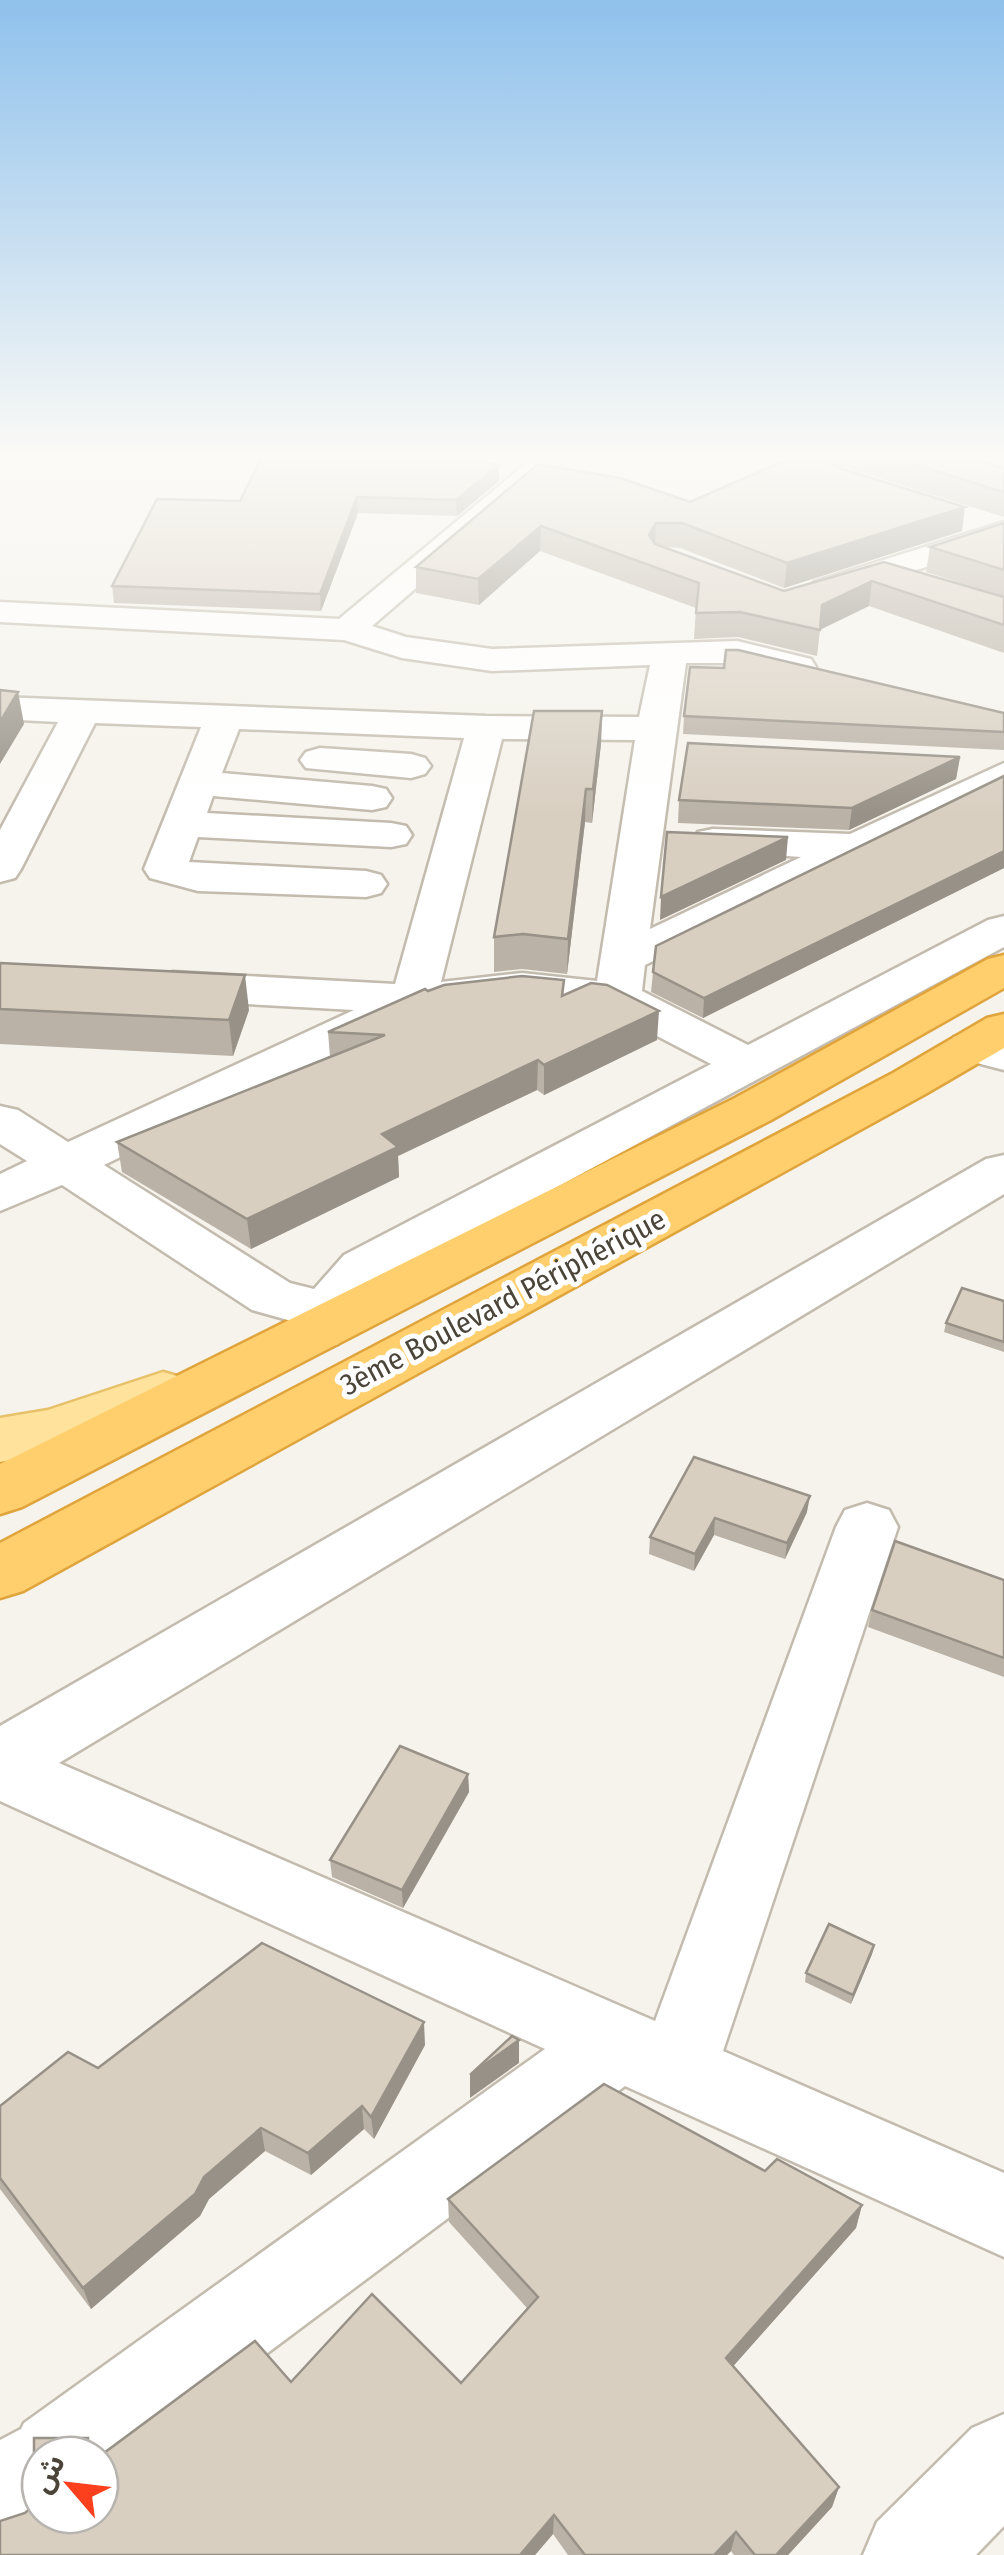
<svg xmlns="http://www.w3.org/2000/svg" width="1004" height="2555" font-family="'Fira Sans Condensed','Noto Sans Arabic',sans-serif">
  <rect width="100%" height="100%" fill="#f6f3ec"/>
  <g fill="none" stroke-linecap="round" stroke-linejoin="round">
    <g stroke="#c2bbae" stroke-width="5">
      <g id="minor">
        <path d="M534,457H568L372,626L406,637L492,649L737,641L811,659L816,667L811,675L798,678L737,663H686L650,929L801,857L698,850L692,841L698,832L713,829L850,834L1004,763V790L645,965L642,991L748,1045L988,920L1004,916V947L382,1281L362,1301L338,1344L318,1349L298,1344L290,1330L295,1322L252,1310L62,1185L0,1211V1174L27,1161L0,1144V1106L18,1110L68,1142L354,1010L173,1000L157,996L150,986L157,976L173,972L395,984L464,738L239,729L222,773L372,786L386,789L392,798L386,807L372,810L213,796L207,813L391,823L406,826L412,835L406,844L391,847L198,837L189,862L366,871L381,875L387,884L381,893L366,897L198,891L150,878L144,869L201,727L95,723L21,869L15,878L0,882V830L58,722L0,719V697L486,716L639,717L650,665L492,671L402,658L344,640L0,622V602L339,619ZM502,739L635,740L597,981L522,973L441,982ZM522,1001L607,1010L711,1064L344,1255L314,1289L290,1283L104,1165L418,1013Z"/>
        <path d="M1004,522V542L826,599L814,596L809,589L814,582Z"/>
        <path d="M320,748L411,754L425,758L431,766L425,774L411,778L306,768L300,760L306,752Z"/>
        <path d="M971,1033L1004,1041V1070L954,1057L947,1047L954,1037Z"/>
        <path d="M1004,1155V1194L59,1763L655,2021L836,1527L845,1510L867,1503L889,1510L898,1527L723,2051L1004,2173V2257L625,2086L100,2478V2455H40V2515H51L33,2529L0,2542V2440L21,2429L24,2423L545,2049L0,1801V1726L986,1159Z"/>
        <path d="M1004,2414V2526L976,2555H863L877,2522L972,2428Z"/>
      </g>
    </g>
    <g stroke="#e6c16a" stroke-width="5">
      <path id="major" d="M163,1372L184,1378L192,1393L184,1408L53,1453L0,1462V1418L48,1410Z"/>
    </g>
    <g stroke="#e0a43c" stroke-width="5">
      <g id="highway">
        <path d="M1004,955V988L771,1120L22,1507L0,1514V1464L735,1098L988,959Z"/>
        <path d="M1004,1014V1048L927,1093L23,1591L0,1598V1543L893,1073L987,1018Z"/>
      </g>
    </g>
    <use href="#minor" fill="#fff" fill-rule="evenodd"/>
    <use href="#major" fill="#ffe39c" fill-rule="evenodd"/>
    <use href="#highway" fill="#ffcf6e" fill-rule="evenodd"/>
  </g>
  <g fill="#bab2a6">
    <path d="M262,457H482L473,461L499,465V481L457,516L358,513L321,611L114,603L112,586L240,501Z"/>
    <path d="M793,457H968L1004,468V517L844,467L841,468L962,531L784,588L680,548L665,547L784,591L884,562L1004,597V653L869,606L820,630L817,656L738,637L694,639L696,608L540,551L479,605L416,593V567L538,464L690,502Z"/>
    <path d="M1004,523V597L926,572L930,547Z"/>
    <path d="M602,711L601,744L592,823L585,822L567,974L522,969L494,972V937Z"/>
    <path d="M1004,713V750L683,734L684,716Z"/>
    <path d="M960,757L956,779L849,830L678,823L679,800Z"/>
    <path d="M1004,776V868L703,1018L651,992L653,972Z"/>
    <path d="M0,963L249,1010L233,1056L0,1044Z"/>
    <path d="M428,991L564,996L657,1040L544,1095L537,1090L398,1156L399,1177L251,1249L122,1172L117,1142L330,1057L328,1032Z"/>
    <path d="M1004,1301V1352L944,1332L946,1323Z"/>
    <path d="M694,1457L807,1512L785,1559L714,1535L694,1571L649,1554L650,1537Z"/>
    <path d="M1004,1580V1677L868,1627L872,1610Z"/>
    <path d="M468,1774L469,1792L403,1908L332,1877L330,1860Z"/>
    <path d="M874,1945L872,1954L851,2004L805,1982L806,1973Z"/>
    <path d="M425,2045L374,2139L364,2129L311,2175L265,2151L209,2199L200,2216L91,2309L0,2189V2106L98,2068Z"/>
    <path d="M604,2084L765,2171L777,2159L862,2205L856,2228L733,2366L839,2487L832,2507L788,2555H734L731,2551L727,2555H568L553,2534L535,2555H0V2521L25,2513L39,2501L34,2491V2438H88L95,2455H40V2515H100V2456L255,2341L291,2382L372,2294L461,2383L527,2308L449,2222L448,2199Z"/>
  </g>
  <g fill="#979187">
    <path d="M445,457H482L445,472Z"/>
    <path d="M827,457H845L844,467L831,470Z"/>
    <path d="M499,465V481L457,516L456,500Z"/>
    <path d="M357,497L358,513L321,611L320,594Z"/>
    <path d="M965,507L962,531L784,588L787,563Z"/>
    <path d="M656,523L655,547L649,535Z"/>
    <path d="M541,526L540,551L479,605L478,579Z"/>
    <path d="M872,581L869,606L819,630L822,605Z"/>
    <path d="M18,692L24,724L0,764V722Z"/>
    <path d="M602,711L601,744L592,823L593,789Z"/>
    <path d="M960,757L956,779L849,830L852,808Z"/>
    <path d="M586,789L585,822L567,974L568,939Z"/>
    <path d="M788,837L786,860L660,920L661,897Z"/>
    <path d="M1004,851V868L703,1018L704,998Z"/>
    <path d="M245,975L249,1010L233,1056L229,1020Z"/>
    <path d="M659,1011L657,1040L544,1095V1065Z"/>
    <path d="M538,1060L537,1090L398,1156L399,1177L251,1249L247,1219L382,1134Z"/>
    <path d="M810,1496L807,1512L785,1559L787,1543Z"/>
    <path d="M715,1518L714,1535L694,1571L695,1554Z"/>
    <path d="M468,1774L469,1792L403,1908L402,1890Z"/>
    <path d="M874,1945L872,1954L851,2004L853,1995Z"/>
    <path d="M424,2022L425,2045L374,2139L371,2117Z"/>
    <path d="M519,2040V2063L470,2098V2075Z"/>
    <path d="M362,2106L364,2129L311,2175L308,2153Z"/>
    <path d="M261,2128L265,2151L209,2199L200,2216L91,2309L83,2288L204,2177Z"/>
    <path d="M862,2205L856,2228L721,2380L726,2358Z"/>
    <path d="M88,2438L95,2455H88Z"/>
    <path d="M839,2487L832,2507L788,2555H776Z"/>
    <path d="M554,2515L553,2534L535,2555H520Z"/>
    <path d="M736,2532L731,2551L727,2555H714Z"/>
  </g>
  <g fill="#d8cfc1" stroke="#979187" stroke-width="2.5">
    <path d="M262,457H453L499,465L456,500L357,497L320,594L112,586L157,499L240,501Z"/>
    <path d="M793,457H829L833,466L965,507L787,563L682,523H656L649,535L655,544L784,591L884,562L1004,597V625L872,581L822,605L820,630L740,612L696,613L699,583L541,526L478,579L416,567L538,464L620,478L690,502Z"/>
    <path d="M890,457H968L1004,468V492Z"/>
    <path d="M1004,523V570L930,547Z"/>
    <path d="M726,650H738L1004,713V732L684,716L690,667L724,668Z"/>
    <path d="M0,690L18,692L0,722Z"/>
    <path d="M534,711H602L593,789H586L568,939L523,934L494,937Z"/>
    <path d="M688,743L960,757L852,808L679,800Z"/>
    <path d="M1004,776V851L704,998L653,972L656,946Z"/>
    <path d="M667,832L788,837L661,897Z"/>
    <path d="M0,963L245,975L229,1020L0,1009Z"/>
    <path d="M522,976L564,980L562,996L591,983L607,985L659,1011L544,1065L538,1060L382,1134L398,1147L247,1219L117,1142L385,1035L328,1032L425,989L428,991L444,985Z"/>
    <path d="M962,1288L1004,1301V1342L946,1323Z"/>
    <path d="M694,1457L810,1496L787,1543L715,1518L695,1554L650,1537Z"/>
    <path d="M895,1541L1004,1580V1658L872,1610Z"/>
    <path d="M400,1746L468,1774L402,1890L330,1860Z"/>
    <path d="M829,1924L874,1945L853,1995L806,1973Z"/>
    <path d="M262,1943L424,2022L371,2117L362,2106L308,2153L261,2128L204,2177L195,2194L83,2288L0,2178V2106L68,2052L98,2068Z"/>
    <path d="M512,2036L519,2040L470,2075Z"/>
    <path d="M604,2084L765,2171L777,2159L862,2205L726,2358L839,2487L776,2555H755L736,2532L714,2555H585L554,2515L520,2555H0V2521L25,2513L40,2500V2515H100V2456L255,2341L291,2382L372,2294L461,2383L538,2297L448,2199Z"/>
    <path d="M34,2438H88V2455H40V2493L34,2491Z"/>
  </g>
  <linearGradient id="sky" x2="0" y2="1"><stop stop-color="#8fc1ec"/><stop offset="0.56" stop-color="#fbfaf6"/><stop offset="1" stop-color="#fbfaf6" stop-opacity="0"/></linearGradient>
  <rect width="1004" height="815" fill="url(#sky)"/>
  <g text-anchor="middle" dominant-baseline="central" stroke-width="10" stroke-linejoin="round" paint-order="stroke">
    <g font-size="30" fill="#4b4439" stroke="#fff">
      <text transform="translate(503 1302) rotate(-28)">3ème Boulevard Périphérique</text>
    </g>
  </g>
  <g transform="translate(70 2485) rotate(298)"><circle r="48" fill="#ffffff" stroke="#b7b4b0" stroke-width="2.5"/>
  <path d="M0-8L18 38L0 25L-18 38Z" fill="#fc3f1d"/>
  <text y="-15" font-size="28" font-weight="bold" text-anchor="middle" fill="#4b4439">ش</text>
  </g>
</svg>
